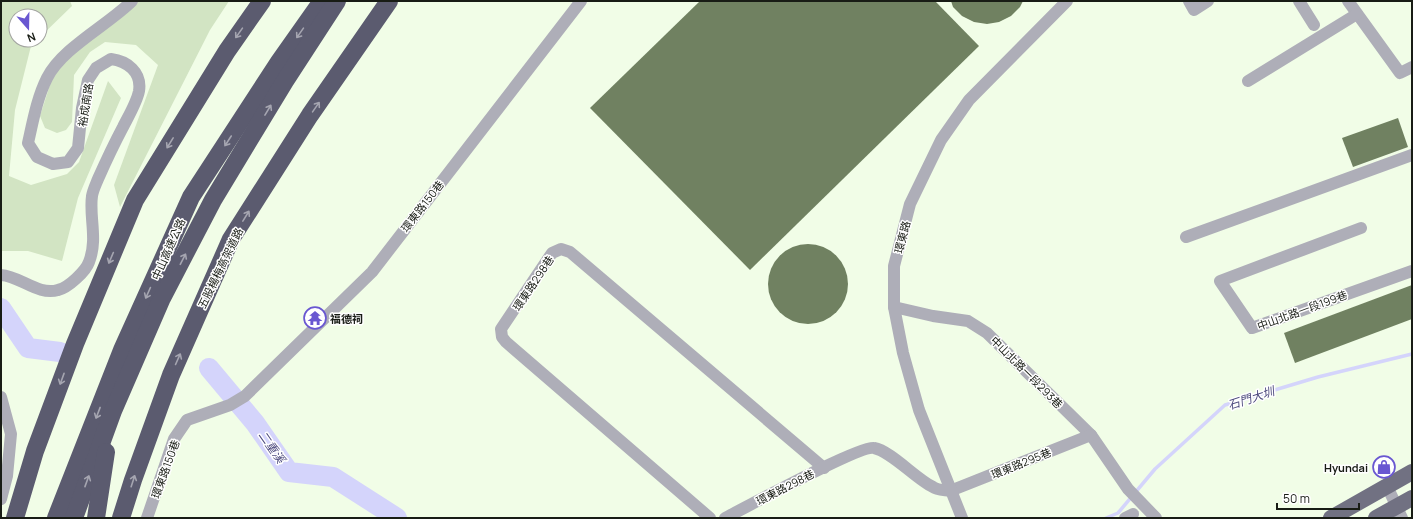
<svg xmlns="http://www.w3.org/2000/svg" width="1413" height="519" font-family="Manrope,'Noto Sans TC',sans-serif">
  <rect width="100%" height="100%" fill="#f1fde7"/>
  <g fill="#d2e4c3">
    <path d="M1,1H70L72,6L40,37V16H16V40H37L31,46L15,110L9,176L31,185L67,174L79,162L108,81L121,98L78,198L62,261L28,251H1Z"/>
    <path d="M131,1H229L210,30L120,207L114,185L158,65L136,45L105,42L90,52L74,75L72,122L66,130L57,133L45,128L40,116L56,66Z"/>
  </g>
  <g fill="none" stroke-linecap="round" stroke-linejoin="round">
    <path stroke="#d4d4fb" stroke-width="3.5" d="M1106,518L1118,513L1155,469L1225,405L1318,377L1412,354"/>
    <g stroke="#d4d4fb" stroke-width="20">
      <path d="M1,308L28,348L60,352"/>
      <path d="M209,368L255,423L289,472L333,477L397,518"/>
    </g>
  </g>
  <g fill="#708161">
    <path d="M700,1H935L979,46L750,270L590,108Z"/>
    <path d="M951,1H1023L1020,7L1011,16L999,22L987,24L974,22L962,16L953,7Z"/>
    <path d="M1398,118L1408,147L1353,167L1342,138Z"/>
    <circle cx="808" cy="284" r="40"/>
    <path d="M1412,285V319L1295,363L1284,333Z"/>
    <path d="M315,313L320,319L315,323L310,318Z"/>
  </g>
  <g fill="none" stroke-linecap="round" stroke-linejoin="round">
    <g stroke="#aeaeb8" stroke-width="12">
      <path d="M1189,1L1194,10L1208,1"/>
      <path d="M1299,1L1314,25"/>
      <path d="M1348,1L1400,73L1412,67"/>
      <path d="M1248,81L1357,14"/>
      <path d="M1361,228L1220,281L1252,328L1412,271"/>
      <path d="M1186,237L1412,155"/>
      <path d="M1,275C20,276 38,296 58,290C68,288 86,271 89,262C98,239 89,217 92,196C93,190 96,184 98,179C106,161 114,144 123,127C128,117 137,102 139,91C142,72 127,61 111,59L96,68L88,80L82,108L78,148L68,162L53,164L37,157L28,143C33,121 37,98 47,78C62,48 108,25 132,1"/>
      <path d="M894,307L933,316L968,321L987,333L1091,435L1128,489L1156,518"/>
      <path d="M1,397L11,434L7,476L1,499"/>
      <path d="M1387,486L1402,518"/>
      <path d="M147,518L174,439L187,420L230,405L245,396L372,272L581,1"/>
      <path d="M710,518L506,342L502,337L501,329L552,253L561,249L570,252L824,468"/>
      <path d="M725,518C745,508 860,445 874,448C891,451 916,479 933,487C937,490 945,490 950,491L1091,435"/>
      <path d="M962,518L919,410L903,353L894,307V266L910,204L941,140L969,100L1067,1"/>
      <path d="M1125,518L1133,514"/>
    </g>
    <g stroke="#717182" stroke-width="16">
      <path d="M1331,518L1412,472"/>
      <path d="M1376,518L1412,498"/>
    </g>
    <g stroke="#5b5b6f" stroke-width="18">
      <path d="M15,518L35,451L75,344L135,200L227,51L262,1"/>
      <path d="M56,518L122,350L191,197L279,62L322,1"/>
      <path d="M74,518L113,411L162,298L213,200L285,81L337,1"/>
      <path d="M96,518L106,452"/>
      <path d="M121,518L133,480L171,375L231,239L310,115L389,1"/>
    </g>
  </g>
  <defs><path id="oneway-shaft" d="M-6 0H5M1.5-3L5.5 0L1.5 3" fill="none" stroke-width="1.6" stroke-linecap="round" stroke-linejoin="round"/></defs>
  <g stroke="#a5a5b0">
    <use href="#oneway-shaft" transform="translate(239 33) rotate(125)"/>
    <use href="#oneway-shaft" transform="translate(300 33) rotate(125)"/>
    <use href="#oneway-shaft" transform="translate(316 107) rotate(-55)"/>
    <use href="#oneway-shaft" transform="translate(268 110) rotate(-59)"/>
    <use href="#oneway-shaft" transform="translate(228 141) rotate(123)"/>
    <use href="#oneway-shaft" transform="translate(170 143) rotate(122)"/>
    <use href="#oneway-shaft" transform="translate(246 216) rotate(-58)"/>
    <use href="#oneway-shaft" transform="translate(111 258) rotate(113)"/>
    <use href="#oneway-shaft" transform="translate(183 259) rotate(-63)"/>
    <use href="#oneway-shaft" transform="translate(148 293) rotate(114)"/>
    <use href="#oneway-shaft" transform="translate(178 359) rotate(-66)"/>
    <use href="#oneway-shaft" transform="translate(62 379) rotate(110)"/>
    <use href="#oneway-shaft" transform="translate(98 413) rotate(111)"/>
    <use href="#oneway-shaft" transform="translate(87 481) rotate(-70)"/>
    <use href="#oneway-shaft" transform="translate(133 481) rotate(-72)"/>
  </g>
  <defs>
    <g id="temple-ring" transform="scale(1.15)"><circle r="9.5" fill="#fff" stroke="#6957d1" stroke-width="1.5"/><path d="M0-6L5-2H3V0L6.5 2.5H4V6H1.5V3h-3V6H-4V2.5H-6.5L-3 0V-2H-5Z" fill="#6957d1"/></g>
    <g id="shop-ring" transform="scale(1.15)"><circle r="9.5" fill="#fff" stroke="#6957d1" stroke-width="1.5"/><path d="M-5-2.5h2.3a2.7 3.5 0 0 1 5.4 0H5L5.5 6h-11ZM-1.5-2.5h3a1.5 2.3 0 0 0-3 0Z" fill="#6957d1"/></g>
  </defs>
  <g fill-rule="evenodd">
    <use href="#temple-ring" x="315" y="318"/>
    <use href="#shop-ring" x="1384" y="467"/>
  </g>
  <g text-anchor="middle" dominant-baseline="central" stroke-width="3" stroke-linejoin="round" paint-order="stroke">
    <g font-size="11" fill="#181c15" stroke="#fff">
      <text transform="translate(85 105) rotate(-81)">裕成南路</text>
      <text transform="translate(422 206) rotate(-52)">環東路150巷</text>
      <text transform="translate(902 237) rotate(-76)">環東路</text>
      <text transform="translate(168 249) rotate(-66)">中山高速公路</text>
      <text transform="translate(220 268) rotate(-64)">五股楊梅高架道路</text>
      <text transform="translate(533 283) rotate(-56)">環東路298巷</text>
      <text transform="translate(1302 310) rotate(-20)">中山北路一段199巷</text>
      <text transform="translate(1027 372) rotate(45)">中山北路一段293巷</text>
      <text transform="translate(1021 463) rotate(-22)">環東路295巷</text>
      <text transform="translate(165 469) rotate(-70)">環東路150巷</text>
      <text transform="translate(785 487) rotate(-27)">環東路298巷</text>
    </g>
    <g font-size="11" font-weight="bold" fill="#181c15" stroke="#fff" text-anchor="start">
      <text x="330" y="318">福德祠</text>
      <text x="1368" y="467" text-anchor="end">Hyundai</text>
    </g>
    <g font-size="12" font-style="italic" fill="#4f4c7f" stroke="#fff">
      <text transform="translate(1251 398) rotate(-18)">石門大圳</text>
      <text transform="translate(272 447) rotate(55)">二重溪</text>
    </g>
  </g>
  <rect width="1413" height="519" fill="none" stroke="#181c15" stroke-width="4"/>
  <g transform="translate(28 28) rotate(160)"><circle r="19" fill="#ffffff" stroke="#a3a4a1"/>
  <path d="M0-3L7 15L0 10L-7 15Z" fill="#6957d1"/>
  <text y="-6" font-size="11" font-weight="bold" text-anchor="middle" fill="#181c15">N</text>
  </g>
  <path d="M1277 503v6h82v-6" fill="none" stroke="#181c15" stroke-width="2"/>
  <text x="1283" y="503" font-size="12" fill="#181c15" stroke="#ffffff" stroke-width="3" paint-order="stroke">50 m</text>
</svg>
